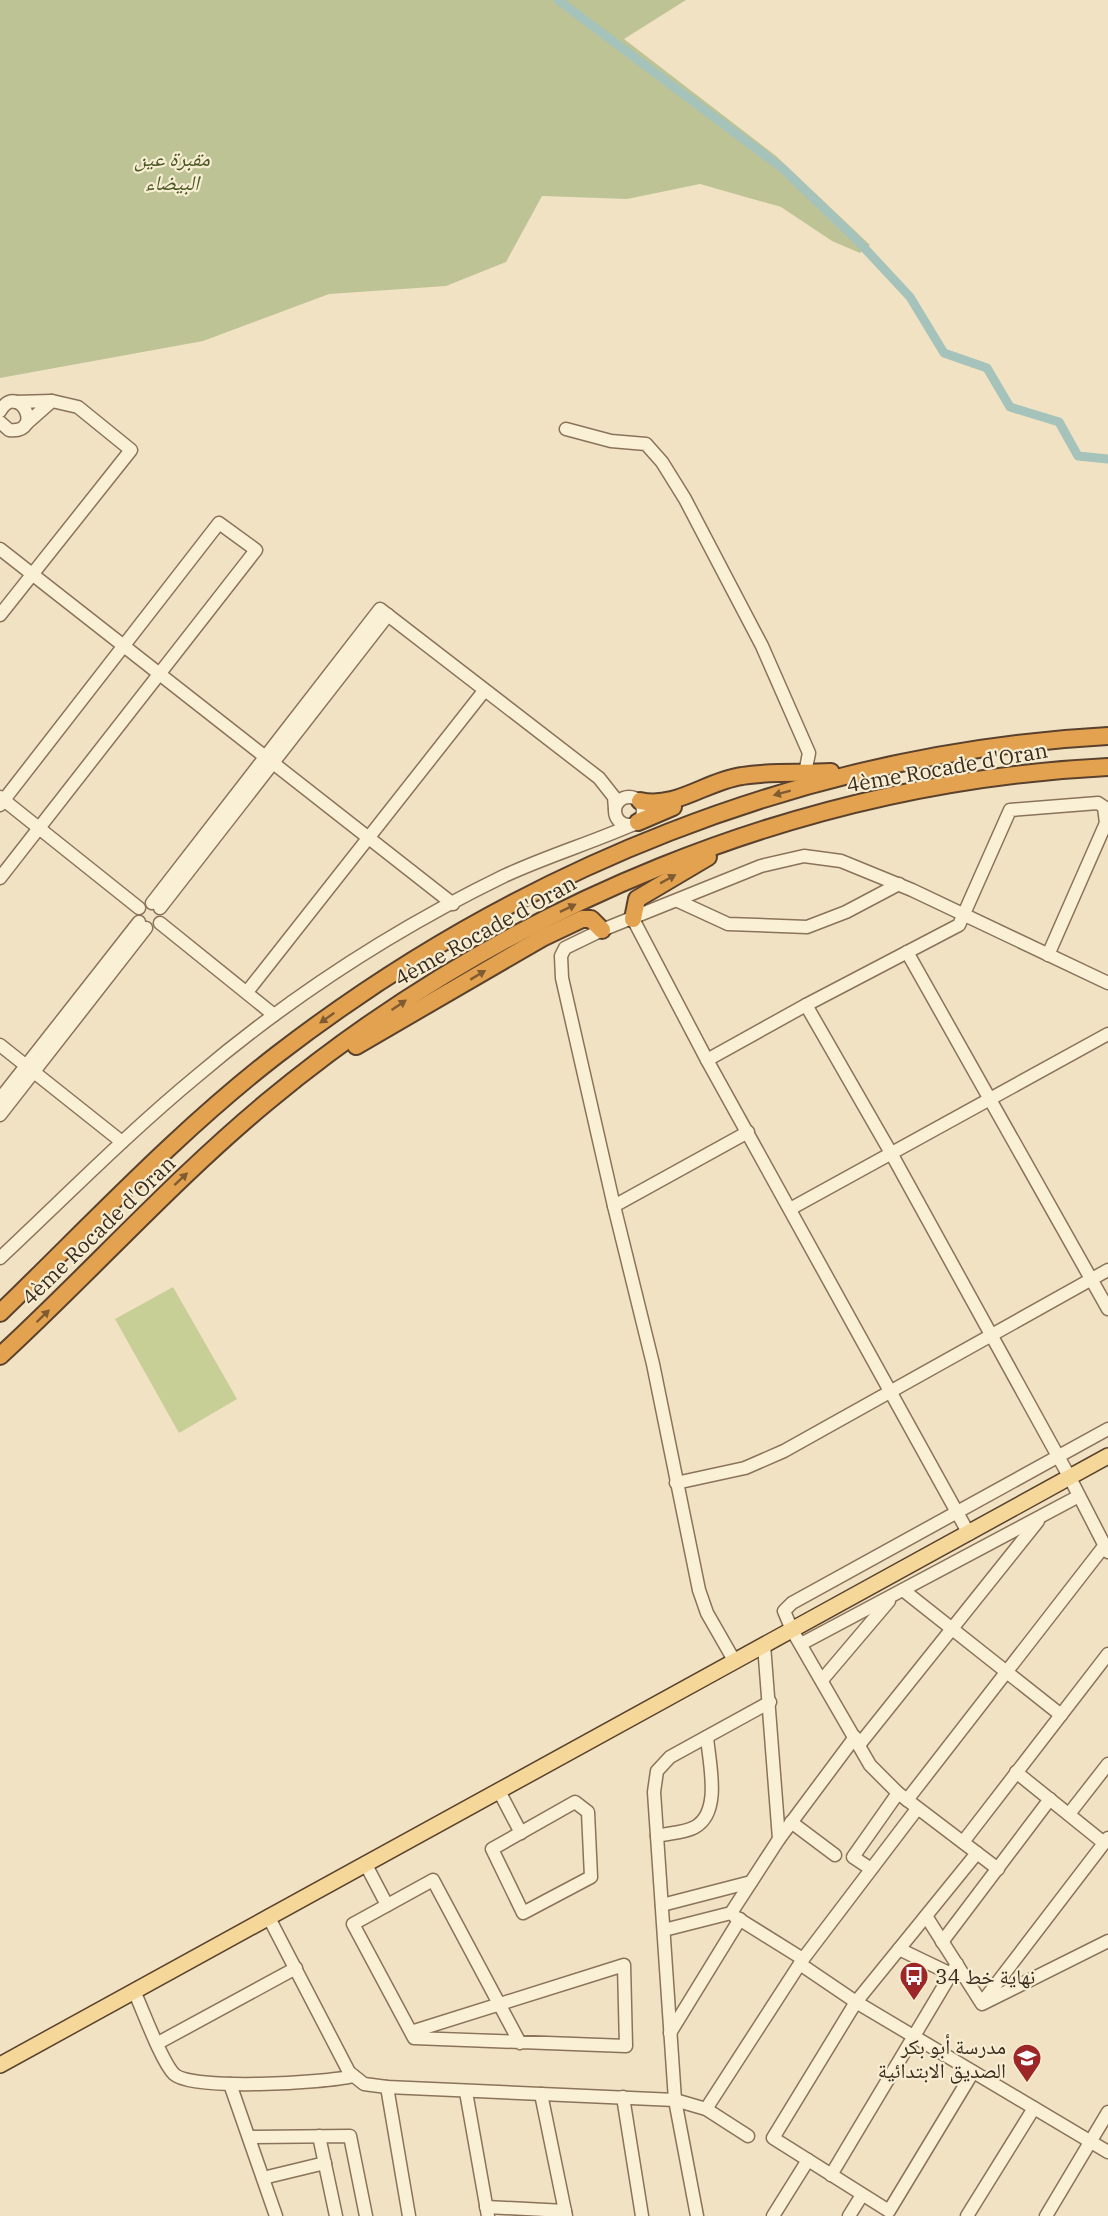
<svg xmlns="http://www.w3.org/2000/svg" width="1108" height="2216" font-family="'IBM Plex Serif','Noto Naskh Arabic',serif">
  <rect width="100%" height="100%" fill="#f0e2c3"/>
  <path fill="#c8cf96" d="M173,1287L237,1399L179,1433L115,1319Z"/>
  <path fill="#bec395" d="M0,0H686L624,39L776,156L870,245L860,253L832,241L781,207L700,184L627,199L542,196L506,262L446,286L329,294L203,341L0,378Z"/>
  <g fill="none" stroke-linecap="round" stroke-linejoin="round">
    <path stroke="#a5c3ba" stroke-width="9" d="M558,0L782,168L857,240L910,297L944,353L987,368L1010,407L1059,422L1078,456L1108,459"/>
    <g stroke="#8b7359" stroke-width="15">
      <g id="minor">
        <path d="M15,402L52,401L26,424"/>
        <path d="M0,411C19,380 46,434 9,430L0,422"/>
        <path d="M566,429L611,441L646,444L662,462L685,499L762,646L809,753L805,773"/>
        <path d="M0,549L453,904"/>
        <path d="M0,615L131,450L78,407L52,401"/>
        <circle cx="629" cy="811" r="14"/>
        <path d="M0,797L139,908"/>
        <path d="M0,805L219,523L256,550L0,878"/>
        <path d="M678,901L728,924L807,927L846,912L899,884"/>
        <path d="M152,903L380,609L599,778L614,797L615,809"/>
        <path d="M160,908L388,615"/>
        <path d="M633,919L707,1060L969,1534"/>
        <path d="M160,923L274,1015"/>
        <path d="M907,952L1108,1309"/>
        <path d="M247,992L484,691"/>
        <path d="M806,1005L959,925L1010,810L1098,803L1104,807L1106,823L1048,955"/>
        <path d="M0,1045L122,1142"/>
        <path d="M707,1060L806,1005L891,1153L1070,1478L1108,1552"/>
        <path d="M0,1099L139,922"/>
        <path d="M0,1115L146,928"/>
        <path d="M614,1206L748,1132"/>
        <path d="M790,1209L1108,1034"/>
        <path d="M0,1258C65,1197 128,1133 197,1076C289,998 395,929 504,876C547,856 591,843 634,824"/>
        <path d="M1108,1429L792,1603L784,1611L792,1630L870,1765L898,1793L977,1853L856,2002L1108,2152"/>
        <path d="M676,1483L745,1468L784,1451L1108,1270"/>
        <path d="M903,1590L1061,1715"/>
        <path d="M801,1644L1079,1496"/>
        <path d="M764,1645L779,1839"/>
        <path d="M735,1662L707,1613L699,1590L653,1364L614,1206L562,978L561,956L565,948L602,930L761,866L804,856L841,861L912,890L1108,983"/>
        <path d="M822,1680L889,1601"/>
        <path d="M859,1745L1038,1521"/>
        <path d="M1016,1772L1104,1843"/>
        <path d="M499,1791L521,1833"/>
        <path d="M907,1800L1105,1545"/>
        <path d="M575,1802L588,1812L591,1877L523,1913L492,1849Z"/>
        <path d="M1069,1814L1108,1764"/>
        <path d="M791,1822L835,1855"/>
        <path d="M657,1836C668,1833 685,1833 695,1827C722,1812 709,1763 707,1737"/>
        <path d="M963,1842L1108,1654"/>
        <path d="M977,1853L998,1869"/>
        <path d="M365,1863L387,1905"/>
        <path d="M871,1869L853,1857L898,1793"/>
        <path d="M662,1905L751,1882"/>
        <path d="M268,1916L349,2072L364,2084L387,2087L675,2100L706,2109L748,2136"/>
        <path d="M734,1916L803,1959"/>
        <path d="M926,1916L982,2004L1108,1941"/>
        <path d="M664,1930L731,1913L779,1839L855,1737"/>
        <path d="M942,1942L1050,1799"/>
        <path d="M899,1949L951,1974"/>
        <path d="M800,1964L856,2002L773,2138L889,2211L973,2072"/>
        <path d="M134,1991C143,2010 161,2061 174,2074C191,2091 326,2083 353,2076"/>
        <path d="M984,2000L1108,1838"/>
        <path d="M411,2032L624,1965L626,2046L414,2038L353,1924L433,1880L520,2043"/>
        <path d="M670,2033L740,1919"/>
        <path d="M158,2043L296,1968"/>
        <path d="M230,2084L276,2216"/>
        <path d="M387,2087L409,2216"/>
        <path d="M466,2092L488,2216"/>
        <path d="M541,2094L566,2216"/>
        <path d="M623,2097L642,2216"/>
        <path d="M706,2109L803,1959L917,1809"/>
        <path d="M319,2136L336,2216"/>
        <path d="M249,2137L350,2136L366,2216"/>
        <path d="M831,2175L957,1964"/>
        <path d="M263,2178L325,2163"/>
        <path d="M486,2207L565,2211"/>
        <path d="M697,2216L675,2100L654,1792L657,1771L670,1757L770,1702"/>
        <path d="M773,2216L808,2160"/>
        <path d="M849,2216L862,2195"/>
        <path d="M967,2216L1034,2108"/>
        <path d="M1046,2216L1108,2112"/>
      </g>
    </g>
    <g stroke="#59412d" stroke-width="18">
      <path id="major" d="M0,2065L1108,1456"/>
    </g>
    <g stroke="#59412d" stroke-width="20">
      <g id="highway">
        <path d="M640,801C677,809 706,781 742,776C771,771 802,774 831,772"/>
        <path d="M638,822L673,807"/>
        <path d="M633,919L637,899L708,857"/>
        <path d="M356,1046L542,938L582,919H591L602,930"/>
        <path d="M0,1313C91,1225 178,1131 278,1054C517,870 806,752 1108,736"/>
        <path d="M0,1356C90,1273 173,1180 267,1102C503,906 801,782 1108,767"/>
      </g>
    </g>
    <use href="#minor" stroke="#faf0d6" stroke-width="12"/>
    <use href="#major" stroke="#f5d899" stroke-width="15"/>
    <use href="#highway" stroke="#e3a250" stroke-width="16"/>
  </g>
  <defs><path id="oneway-solid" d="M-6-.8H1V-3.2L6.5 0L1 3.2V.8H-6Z" transform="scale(1.5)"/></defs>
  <g fill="#7e5b31">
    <use href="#oneway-solid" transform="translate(782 793) rotate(165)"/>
    <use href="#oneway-solid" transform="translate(668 879) rotate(-29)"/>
    <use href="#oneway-solid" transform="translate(568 908) rotate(-26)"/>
    <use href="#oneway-solid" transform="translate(478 975) rotate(-31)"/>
    <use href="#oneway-solid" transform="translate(399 1005) rotate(-34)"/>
    <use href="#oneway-solid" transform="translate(327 1018) rotate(145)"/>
    <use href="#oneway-solid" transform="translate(181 1179) rotate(-43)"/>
    <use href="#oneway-solid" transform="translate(43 1316) rotate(-44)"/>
  </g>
  <defs>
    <g id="bus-pin" transform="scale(1.5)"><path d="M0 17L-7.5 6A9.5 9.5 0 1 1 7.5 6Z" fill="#9d2627" stroke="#f7edd3"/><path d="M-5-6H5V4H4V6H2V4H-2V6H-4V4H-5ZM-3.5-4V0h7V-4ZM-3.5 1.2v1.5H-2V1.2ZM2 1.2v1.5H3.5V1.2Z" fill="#fff"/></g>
    <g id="school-pin" transform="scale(1.5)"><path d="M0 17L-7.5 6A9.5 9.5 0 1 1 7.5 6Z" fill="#9d2627" stroke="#f7edd3"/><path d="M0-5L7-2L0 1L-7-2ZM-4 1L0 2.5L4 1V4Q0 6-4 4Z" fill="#fff"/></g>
  </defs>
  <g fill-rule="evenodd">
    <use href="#bus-pin" x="914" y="1976"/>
    <use href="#school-pin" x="1027" y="2058"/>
  </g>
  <g text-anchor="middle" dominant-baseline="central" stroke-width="4.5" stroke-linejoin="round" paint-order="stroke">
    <g font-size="21" font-style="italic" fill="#4a5823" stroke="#f7edd3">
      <text x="172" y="158">مقبرة عين<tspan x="172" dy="24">البيضاء</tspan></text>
    </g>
    <g font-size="21" fill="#3a2b1d" stroke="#f7edd3">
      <text transform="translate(947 767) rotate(-10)">4ème Rocade d'Oran</text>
      <text transform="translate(485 930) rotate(-29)">4ème Rocade d'Oran</text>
      <text transform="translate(98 1230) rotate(-44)">4ème Rocade d'Oran</text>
    </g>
    <g font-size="21" fill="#3a2b1d" stroke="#f7edd3" text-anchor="start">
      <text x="935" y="1976">نهاية خط 34</text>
      <text x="1006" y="2046" text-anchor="end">مدرسة أبو بكر<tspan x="1006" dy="24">الصديق الابتدائية</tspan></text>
    </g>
  </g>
</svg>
